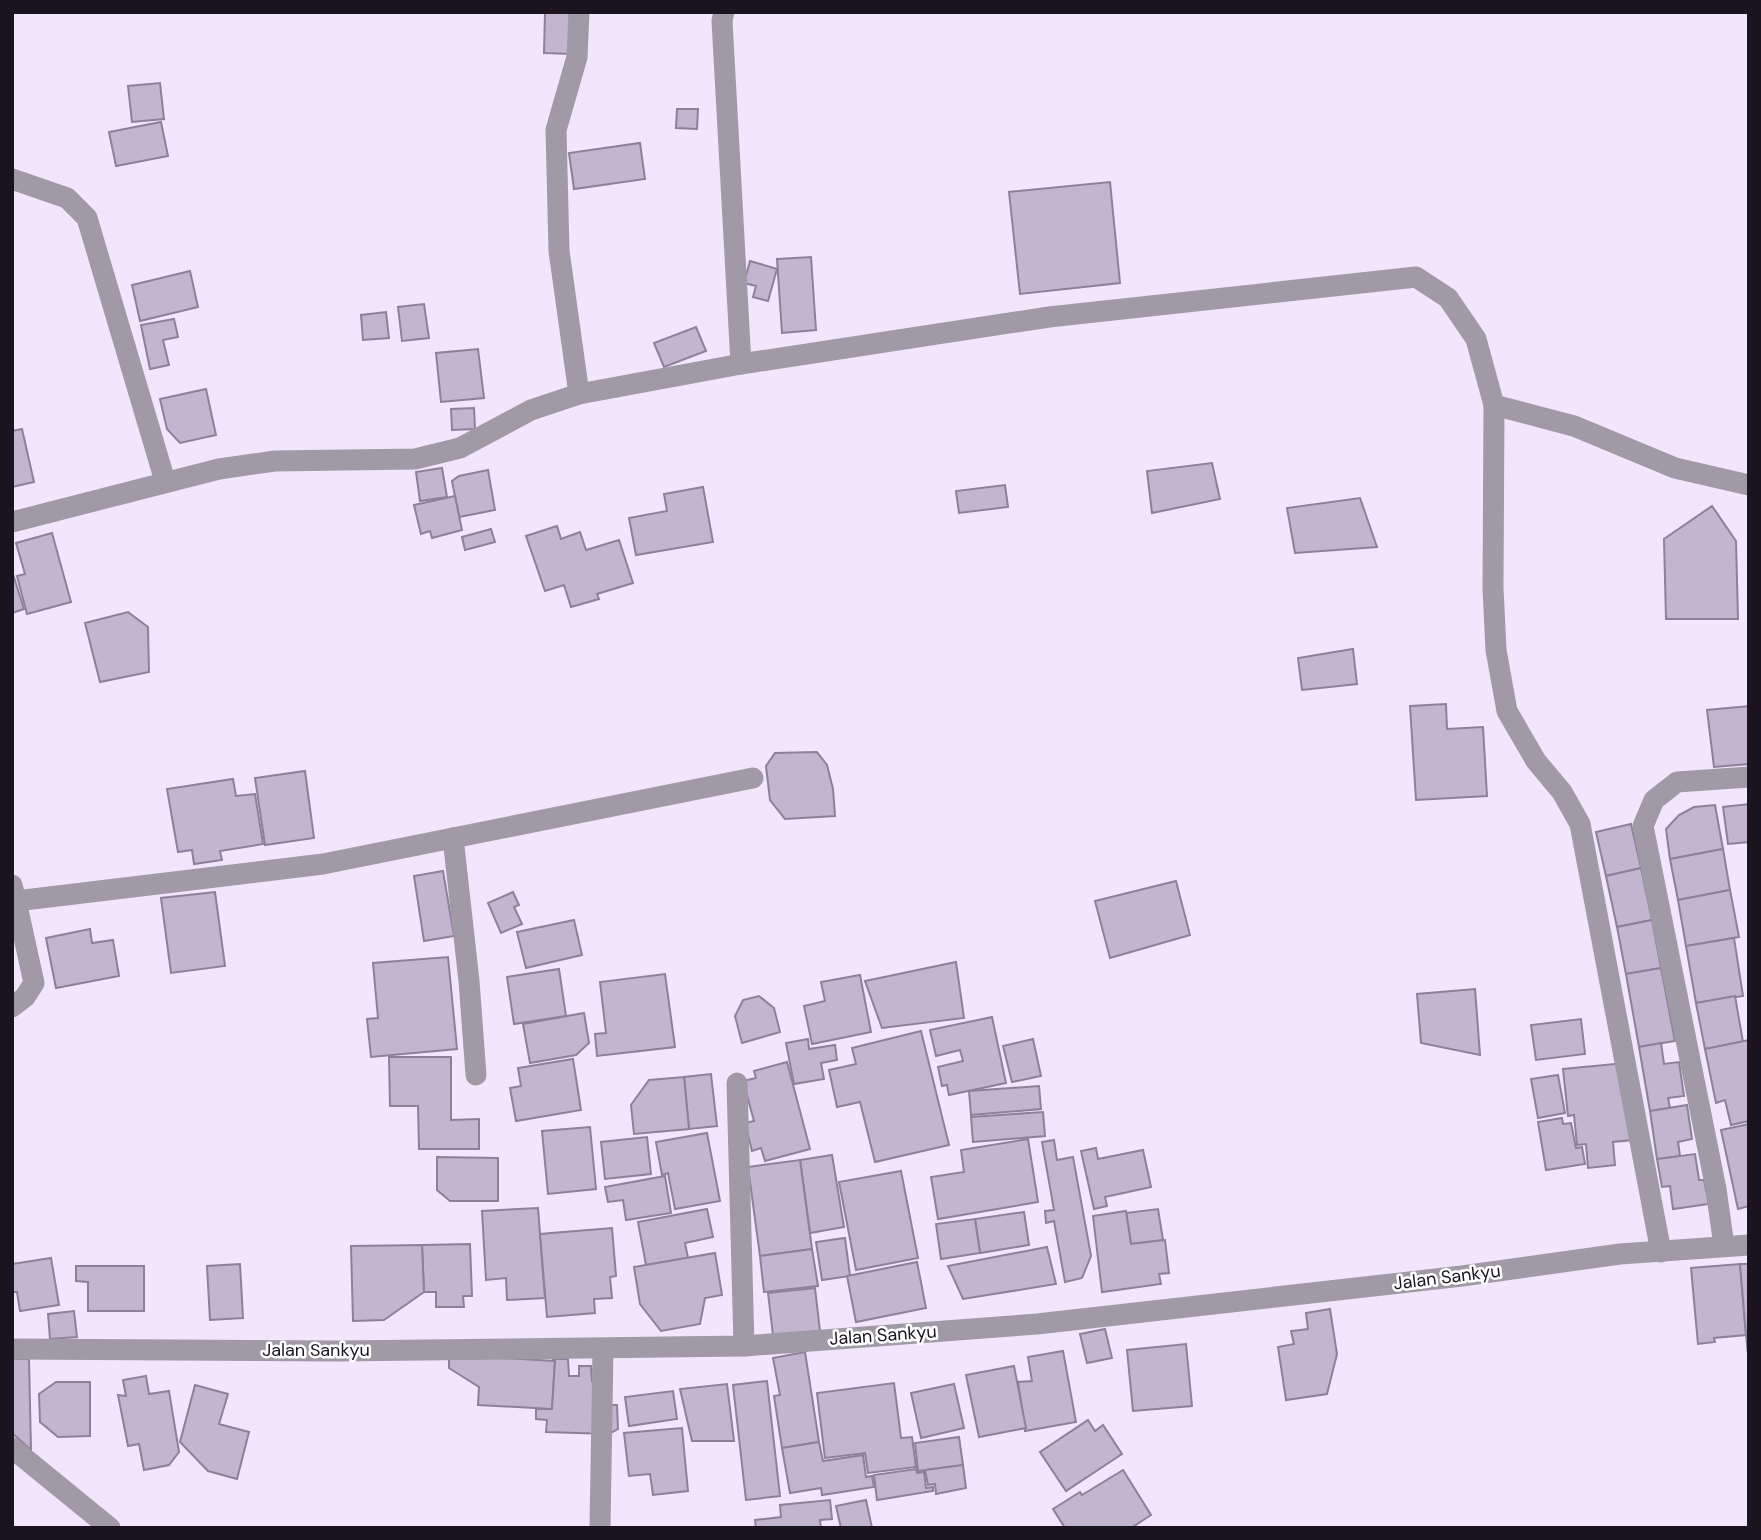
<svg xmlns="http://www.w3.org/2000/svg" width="1761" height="1540" font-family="'DM Sans',sans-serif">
  <rect width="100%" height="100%" fill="#f1e6fc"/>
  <g fill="#c3b5d0" stroke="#8d819a" stroke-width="2">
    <path d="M545,12H573L572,54L544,53Z"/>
    <path d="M160,83L164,119L132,122L128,86Z"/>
    <path d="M677,109H698L697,129L676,128Z"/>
    <path d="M161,122L168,156L116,166L109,132Z"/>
    <path d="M640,143L645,179L574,189L569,153Z"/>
    <path d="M1110,182L1120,283L1020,294L1009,192Z"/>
    <path d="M811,257L816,330L782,333L777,259Z"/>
    <path d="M750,261L777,269L768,301L753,297L756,286L744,283Z"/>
    <path d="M190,271L198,307L140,321L132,285Z"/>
    <path d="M424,304L429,338L402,341L398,307Z"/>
    <path d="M386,312L389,338L363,340L361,315Z"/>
    <path d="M174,319L178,337L163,340L169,365L150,369L141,325Z"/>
    <path d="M696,327L706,351L664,367L654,343Z"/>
    <path d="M478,349L484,398L441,402L436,353Z"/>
    <path d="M206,389L216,435L180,443L167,429L160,399Z"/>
    <path d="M474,408L475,429L452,430L451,409Z"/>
    <path d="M22,429L34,482L12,487V431Z"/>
    <path d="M1212,463L1220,499L1152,513L1147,471Z"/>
    <path d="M442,468L447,497L420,501L416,472Z"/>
    <path d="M488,470L495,510L459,517L452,481L459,476Z"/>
    <path d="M1005,485L1008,507L959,513L956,491Z"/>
    <path d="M703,487L713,542L636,555L629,518L667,511L664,494Z"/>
    <path d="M455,496L462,530L432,538L430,531L421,534L414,505Z"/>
    <path d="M1360,498L1377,547L1295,553L1287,508Z"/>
    <path d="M1712,506L1736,541L1738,619H1666L1664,539Z"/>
    <path d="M557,526L561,539L580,532L586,550L619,540L633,583L597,594L599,599L571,607L564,585L545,591L526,536Z"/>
    <path d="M491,529L495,542L465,550L462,537Z"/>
    <path d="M52,533L71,602L27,614L17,576L25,574L16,543Z"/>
    <path d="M12,571L24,609L12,613Z"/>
    <path d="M128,612L148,627L149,672L100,682L85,623Z"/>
    <path d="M1353,649L1357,684L1302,690L1298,658Z"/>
    <path d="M1446,704L1447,729L1483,727L1487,796L1416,800L1410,706Z"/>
    <path d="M1749,706V764L1714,767L1707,710Z"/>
    <path d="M817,752L827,765L833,789L835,816L785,819L770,800L766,766L775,753Z"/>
    <path d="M305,771L314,838L265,845L255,778Z"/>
    <path d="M233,779L236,796L255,794L263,844L220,851L222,860L194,864L192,850L178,852L167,789Z"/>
    <path d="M1749,804V842L1728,844L1723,807Z"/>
    <path d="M1715,805L1723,849L1670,859L1666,829L1679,815L1694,807Z"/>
    <path d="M1631,824L1641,868L1606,876L1596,832Z"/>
    <path d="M1723,849L1730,890L1678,900L1670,859Z"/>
    <path d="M1641,868L1652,920L1617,927L1606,876Z"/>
    <path d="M443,871L454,936L424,941L414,876Z"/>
    <path d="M1176,881L1190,935L1110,958L1095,901Z"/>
    <path d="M1730,890L1739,937L1686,946L1678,900Z"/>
    <path d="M215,892L225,966L171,973L161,898Z"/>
    <path d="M513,892L519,905L514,907L522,924L501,933L488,903Z"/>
    <path d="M574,920L582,955L526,968L517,932Z"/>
    <path d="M1652,920L1661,968L1626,974L1617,927Z"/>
    <path d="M90,929L92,943L113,940L119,976L56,988L46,938Z"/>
    <path d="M1734,938L1743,996L1696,1003L1686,946Z"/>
    <path d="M448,957L457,1049L371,1057L367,1019L378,1018L373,963Z"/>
    <path d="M956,962L964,1018L882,1028L865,981Z"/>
    <path d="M1661,968L1675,1041L1639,1047L1626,974Z"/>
    <path d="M559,969L566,1016L514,1024L507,977Z"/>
    <path d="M665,974L675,1047L597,1056L595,1034L606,1033L600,982Z"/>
    <path d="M860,975L871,1032L812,1044L804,1006L825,1001L821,982Z"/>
    <path d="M1475,989L1480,1055L1421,1043L1417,994Z"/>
    <path d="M759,996L774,1008L780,1032L742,1043L735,1016L743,1000Z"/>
    <path d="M1735,996L1743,1042L1705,1049L1696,1003Z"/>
    <path d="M584,1013L589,1043L576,1055L530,1063L523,1024Z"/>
    <path d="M992,1017L1006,1083L949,1095L947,1085L942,1086L938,1067L963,1061L960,1050L936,1056L930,1030Z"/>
    <path d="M1581,1019L1585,1054L1536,1060L1531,1025Z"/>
    <path d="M921,1031L949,1145L875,1162L860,1102L837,1107L829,1070L856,1064L852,1048Z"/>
    <path d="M808,1039L809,1049L835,1045L837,1060L821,1063L824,1079L794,1084L786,1043Z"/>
    <path d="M1033,1039L1041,1076L1012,1082L1003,1046Z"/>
    <path d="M1749,1040V1121L1731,1125L1725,1100L1716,1103L1705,1049Z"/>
    <path d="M1661,1043L1664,1064L1679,1062L1684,1096L1668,1098L1670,1108L1650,1111L1639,1047Z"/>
    <path d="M389,1057H451V1120L479,1119V1149H419L418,1106H390Z"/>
    <path d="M573,1059L581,1110L516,1121L510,1088L521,1086L518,1068Z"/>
    <path d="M787,1062L810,1149L765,1161L761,1148L752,1151L745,1123L754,1121L743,1081L756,1078L754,1071Z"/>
    <path d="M1625,1063L1633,1140L1613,1142L1615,1165L1588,1168L1586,1144L1577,1145L1574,1115L1568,1116L1563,1069Z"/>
    <path d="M711,1074L717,1126L689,1129L684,1077Z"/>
    <path d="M1558,1075L1565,1113L1538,1118L1531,1079Z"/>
    <path d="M684,1077L689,1129L634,1134L631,1105L649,1080Z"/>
    <path d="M1039,1086L1041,1109L971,1115L969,1091Z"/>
    <path d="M1687,1105L1692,1139L1678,1142L1680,1156L1657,1159L1650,1111Z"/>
    <path d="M1043,1112L1045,1136L973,1142L971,1117Z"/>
    <path d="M1562,1118L1563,1124L1571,1123L1576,1148L1582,1147L1585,1164L1546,1170L1538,1122Z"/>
    <path d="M1749,1124V1206L1738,1209L1721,1130Z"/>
    <path d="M590,1127L596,1189L548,1194L542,1131Z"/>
    <path d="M707,1133L720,1201L675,1209L668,1173L662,1175L656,1142Z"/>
    <path d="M647,1137L651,1174L605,1179L601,1142Z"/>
    <path d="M1028,1139L1038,1202L938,1219L931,1177L964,1172L961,1150Z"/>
    <path d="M1054,1140L1057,1160L1073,1157L1091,1256L1082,1278L1065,1282L1054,1221L1046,1223L1045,1211L1054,1210L1042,1142Z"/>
    <path d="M1096,1148L1098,1159L1143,1150L1151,1187L1105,1197L1107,1206L1094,1209L1081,1151Z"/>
    <path d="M1695,1154L1699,1180H1704L1709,1204L1673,1209L1670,1186L1662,1187L1657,1159Z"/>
    <path d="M832,1155L844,1227L810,1233L800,1160Z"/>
    <path d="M437,1157L498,1158V1201H450L437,1190Z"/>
    <path d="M800,1160L812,1249L760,1256L748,1167Z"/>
    <path d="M901,1171L918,1258L856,1270L839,1182Z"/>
    <path d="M665,1176L671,1213L626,1220L623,1200L608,1202L605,1187Z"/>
    <path d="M538,1208L545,1298L507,1300L506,1278L486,1280L482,1211Z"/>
    <path d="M707,1209L713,1237L685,1243L688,1258L646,1265L638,1222Z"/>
    <path d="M1158,1209L1163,1240L1131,1244L1126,1213Z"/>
    <path d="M1126,1211L1131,1244L1165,1240L1169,1273L1159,1274L1161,1284L1102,1292L1093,1216Z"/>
    <path d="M1024,1212L1029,1245L980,1253L975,1219Z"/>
    <path d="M975,1219L980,1253L941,1259L936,1224Z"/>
    <path d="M612,1228L616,1276L610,1277L612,1298L594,1299L595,1313L547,1317L540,1234Z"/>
    <path d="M845,1238L850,1276L822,1280L816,1242Z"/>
    <path d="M470,1244L472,1296H463L464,1307H436V1292H424L422,1245Z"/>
    <path d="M422,1245L424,1292L384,1320L353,1321L351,1246Z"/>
    <path d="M1047,1247L1056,1284L963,1299L948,1266Z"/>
    <path d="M812,1249L818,1286L764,1292L760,1256Z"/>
    <path d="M715,1253L722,1295L705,1298L700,1324L661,1331L640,1304L634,1267Z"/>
    <path d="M51,1258L59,1305L20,1311L17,1292H12V1264Z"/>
    <path d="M917,1262L926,1308L856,1322L847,1276Z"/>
    <path d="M240,1264L243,1318L210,1320L207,1266Z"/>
    <path d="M1740,1264L1746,1335L1714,1338L1715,1342L1698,1344L1691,1268Z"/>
    <path d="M1740,1264H1749V1364L1746,1335Z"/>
    <path d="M76,1266H144V1311H88V1282L76,1281Z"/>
    <path d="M815,1288L820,1331L773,1335L768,1293Z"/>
    <path d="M1330,1309L1337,1354L1327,1394L1286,1400L1278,1347L1294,1344L1291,1331L1308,1329L1306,1313Z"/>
    <path d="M74,1311L77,1337L50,1339L48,1314Z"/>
    <path d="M1105,1329L1112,1358L1087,1363L1080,1334Z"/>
    <path d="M1186,1344L1192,1406L1133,1411L1127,1350Z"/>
    <path d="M1063,1351L1076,1422L1025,1431L1018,1382L1032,1381L1028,1357Z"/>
    <path d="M805,1352L819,1442L782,1448L774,1396L780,1395L773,1358Z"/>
    <path d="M449,1355L555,1361L552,1409L478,1405L479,1387L449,1368Z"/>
    <path d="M12,1359H29L31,1450L12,1433Z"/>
    <path d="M553,1359H568L569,1376H579V1366H591L592,1381H607L609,1405H617L618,1429L609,1434L546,1432L547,1420L536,1419V1409H552L555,1361Z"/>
    <path d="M1014,1366L1026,1428L979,1437L966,1375Z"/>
    <path d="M146,1376L149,1394L169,1391L179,1452L169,1465L144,1470L139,1444L128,1446L118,1395L126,1396L123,1380Z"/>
    <path d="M767,1381L780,1496L746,1500L733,1385Z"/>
    <path d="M56,1382H90V1436L58,1437L40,1422L39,1394Z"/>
    <path d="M894,1383L901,1438L912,1437L916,1467L868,1473L865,1453L825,1458L817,1393Z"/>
    <path d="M727,1384L734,1441H692L680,1389Z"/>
    <path d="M954,1384L964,1428L921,1438L911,1393Z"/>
    <path d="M195,1385L228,1394L219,1424L249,1432L237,1479L208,1471L180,1442Z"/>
    <path d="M673,1391L677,1419L629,1426L625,1397Z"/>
    <path d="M1088,1420L1095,1431L1103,1425L1122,1454L1066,1491L1040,1452Z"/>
    <path d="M682,1428L688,1491L653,1495L650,1474L629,1476L624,1433Z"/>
    <path d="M959,1437L963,1465L918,1471L915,1443Z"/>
    <path d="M819,1442L823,1461L863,1455L866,1477L872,1476L874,1487L822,1495L821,1488L790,1493L782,1448Z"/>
    <path d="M963,1465L966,1488L936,1494L935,1484L928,1485L925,1470Z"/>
    <path d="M916,1469L917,1473L924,1472L926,1488L933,1487V1491L877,1500L874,1475Z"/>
    <path d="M1123,1470L1151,1515L1131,1528H1065L1053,1509L1080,1492L1082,1495Z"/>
    <path d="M830,1500L832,1519L820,1520L821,1528H756L755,1520L781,1517L780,1505Z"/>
    <path d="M866,1500L872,1528H841L836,1506Z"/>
  </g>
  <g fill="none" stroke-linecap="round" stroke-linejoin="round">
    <g stroke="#a09aa6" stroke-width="21">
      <path d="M724,12L722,21L741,364"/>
      <path d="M12,179L67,198L87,218L165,481"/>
      <path d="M579,394L559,251L556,130L577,57L579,12"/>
      <path d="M1494,405L1493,588L1496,650L1507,711L1536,761L1562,792L1580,824L1661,1252"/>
      <path d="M12,522L219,469L275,461L415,459L460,448L531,410L579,394L741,364L1049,317L1416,277L1448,298L1476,339L1494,405L1574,426L1675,468L1749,485"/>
      <path d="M453,838L469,981L476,1075"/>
      <path d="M12,885L16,901L323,864L753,778"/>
      <path d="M12,902L16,901L34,983L25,997L12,1007"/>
      <path d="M737,1083L744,1346"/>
      <path d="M1724,1246L1716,1189L1643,826L1654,800L1677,782L1749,777"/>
      <path d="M12,1349L338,1351L744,1346L1037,1324L1462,1276L1620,1254L1749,1245"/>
      <path d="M12,1448L110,1528"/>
      <path d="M600,1528L603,1349"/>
    </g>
  </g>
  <g text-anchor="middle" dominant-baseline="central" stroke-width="5" stroke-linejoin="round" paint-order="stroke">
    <g font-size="18" fill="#19141d" stroke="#fff">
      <text transform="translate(1447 1277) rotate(-7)">Jalan Sankyu</text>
      <text transform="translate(883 1335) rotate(-4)">Jalan Sankyu</text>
      <text x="316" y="1350">Jalan Sankyu</text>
    </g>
  </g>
  <rect width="1761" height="1540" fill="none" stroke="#19141d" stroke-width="28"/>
</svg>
